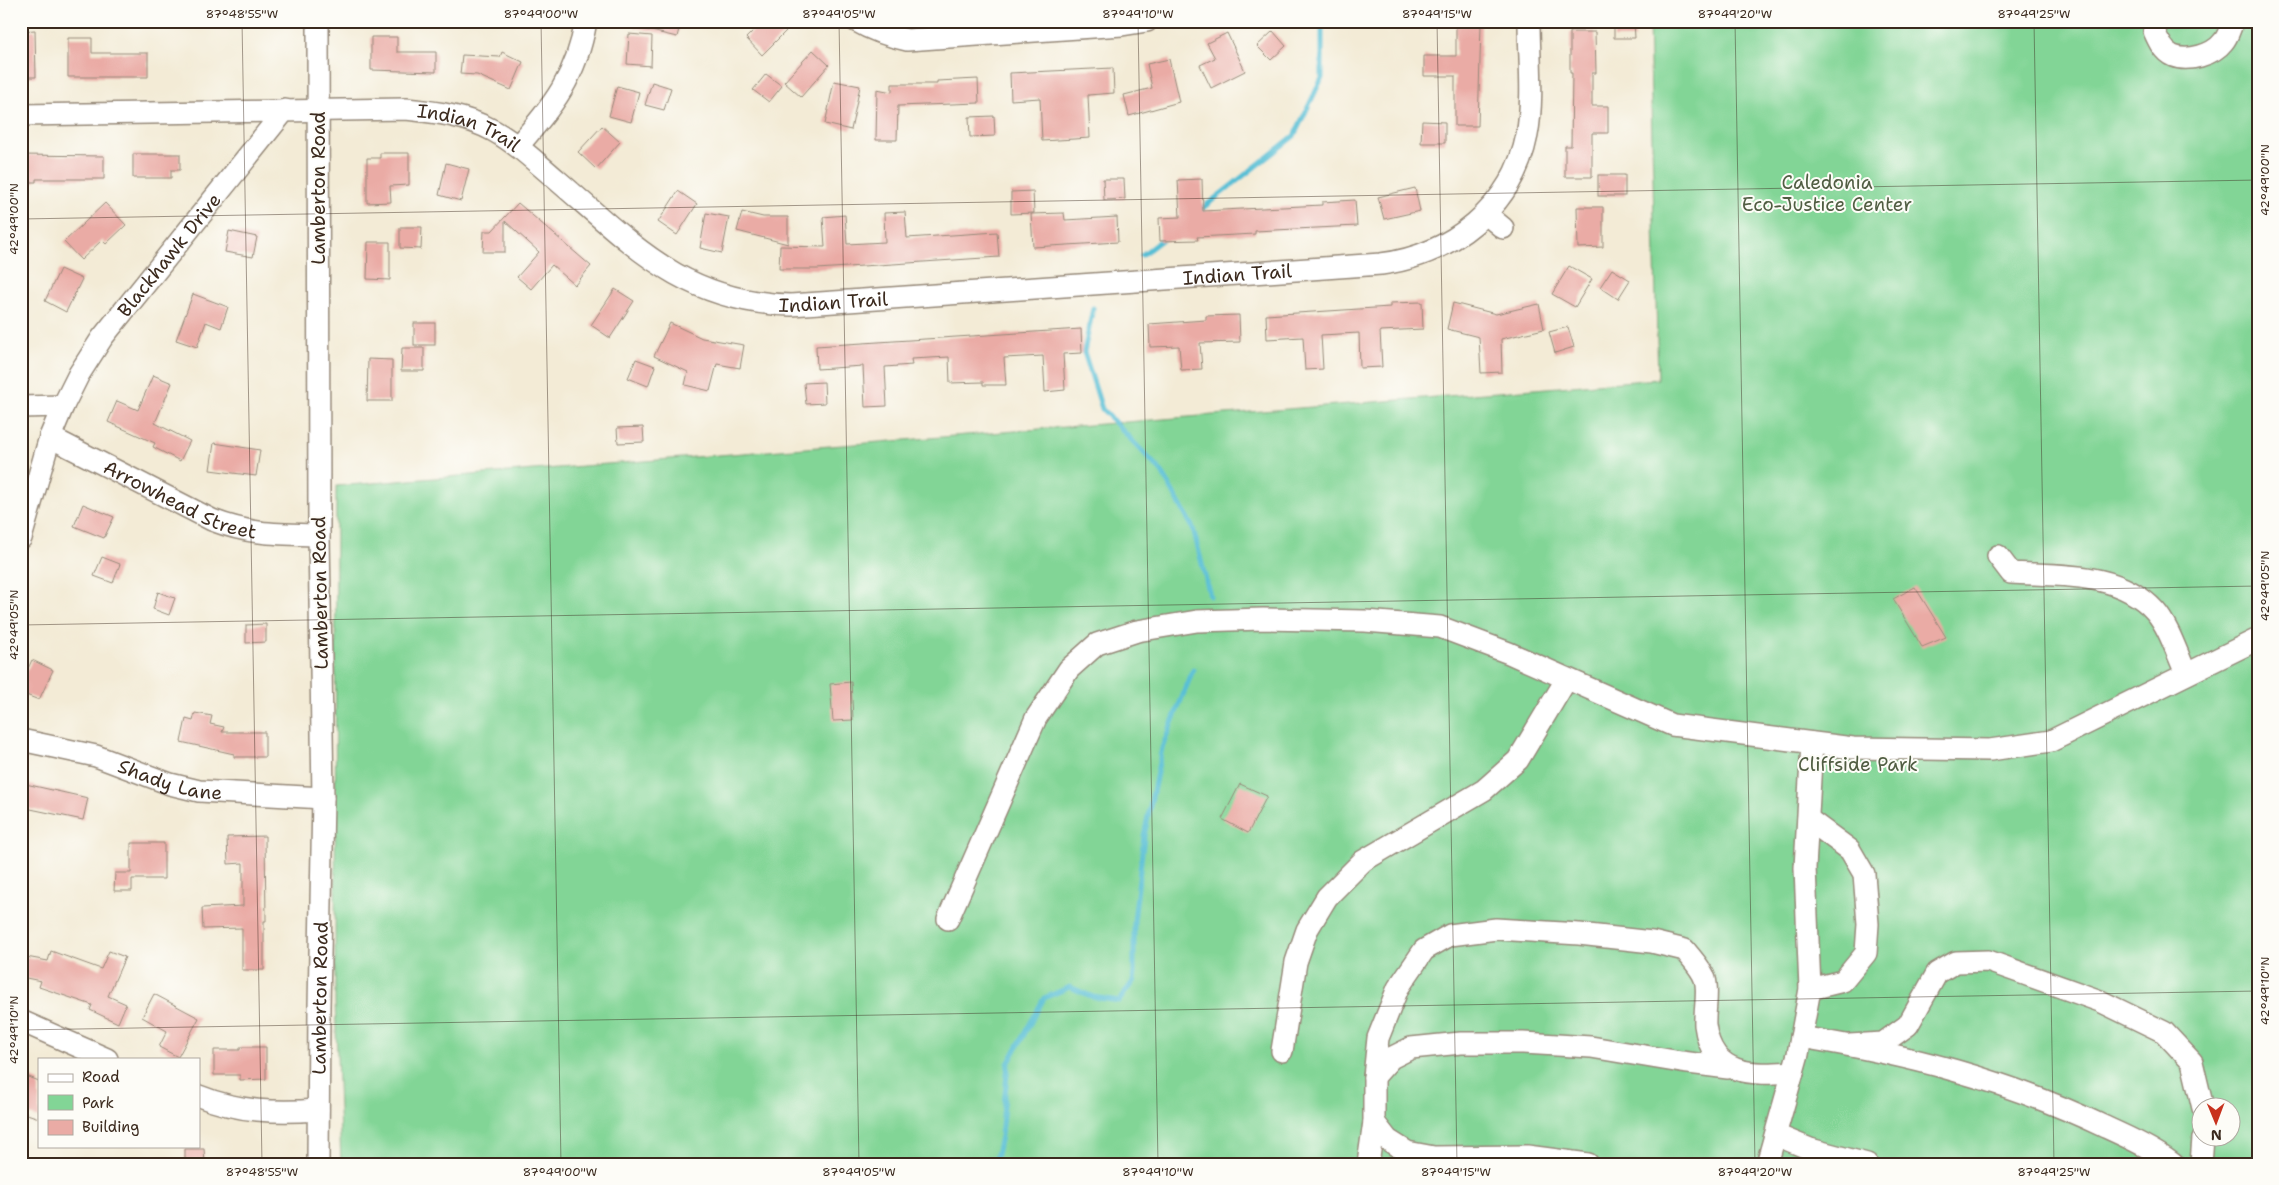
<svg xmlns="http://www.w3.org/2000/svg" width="2279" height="1185" font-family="'Shantell Sans',sans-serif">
  <rect width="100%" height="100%" fill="#fdfcf7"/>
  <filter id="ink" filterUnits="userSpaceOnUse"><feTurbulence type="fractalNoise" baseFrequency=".02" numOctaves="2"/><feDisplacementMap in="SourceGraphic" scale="10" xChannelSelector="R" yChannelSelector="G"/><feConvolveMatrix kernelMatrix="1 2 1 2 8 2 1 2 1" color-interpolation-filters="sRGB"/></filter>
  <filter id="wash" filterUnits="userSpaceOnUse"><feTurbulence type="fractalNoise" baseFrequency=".0096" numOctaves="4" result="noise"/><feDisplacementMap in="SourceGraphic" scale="20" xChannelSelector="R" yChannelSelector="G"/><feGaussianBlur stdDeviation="1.12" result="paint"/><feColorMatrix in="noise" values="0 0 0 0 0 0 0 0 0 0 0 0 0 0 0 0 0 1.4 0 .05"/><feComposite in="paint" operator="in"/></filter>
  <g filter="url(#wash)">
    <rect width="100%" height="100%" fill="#f3ebd6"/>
    <path fill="#82d596" stroke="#5e805a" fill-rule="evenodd" d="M1649,21H2258V1164H341L335,1001L336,486L1658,379ZM2202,1108H2232V1138H2202Z"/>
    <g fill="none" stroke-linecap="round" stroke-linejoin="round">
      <g stroke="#58bfd5" stroke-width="5">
        <path d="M1199,211L1294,136L1322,78V21"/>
        <path d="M1142,255L1164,238"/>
        <path d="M1093,308L1084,352L1102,409L1162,472L1193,528L1210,596"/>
        <path d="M995,1164L1001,1136L1008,1064L1044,998L1070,987L1093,997L1119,1001L1134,980V921L1144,836L1162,748L1193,670"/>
      </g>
    </g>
    <g id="blocks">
      <g fill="#eaaba5">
        <path d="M634,21H681L677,37L634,27Z"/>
        <path d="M763,21H777L786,31L762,55L746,38Z"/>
        <path d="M1614,21H1634L1635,38H1614Z"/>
        <path d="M1481,25L1478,126H1455V76H1424V56H1456V26Z"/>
        <path d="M35,30L36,77H21V31Z"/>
        <path d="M1273,31L1286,46L1271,60L1257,46Z"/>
        <path d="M1570,32H1595L1596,73H1592V106H1608V133H1592V177H1565V146H1571L1572,73H1570Z"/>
        <path d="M1227,33L1245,71L1211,88L1200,65L1215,58L1207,43Z"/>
        <path d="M629,34L652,36L651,66L627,64Z"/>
        <path d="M371,37H397V52H436V72L371,70Z"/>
        <path d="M68,38H92V53H148V77H68Z"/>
        <path d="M813,50L829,65L801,97L784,82Z"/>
        <path d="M502,52L523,62L511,90L477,75L460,74L462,55L500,57Z"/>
        <path d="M1169,59L1179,102L1129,116L1124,95L1152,88L1147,64Z"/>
        <path d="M1113,68L1114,93L1088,95L1090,138L1042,141L1040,98L1011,100L1010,73Z"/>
        <path d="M766,74L782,86L769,102L753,90Z"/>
        <path d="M978,79L979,103L898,106L897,140H876L877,89L892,92V84H937V81Z"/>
        <path d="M834,81L860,86L851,130L825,124Z"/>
        <path d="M652,82L671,88L664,110L645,105Z"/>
        <path d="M617,86L639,92L631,122L609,116Z"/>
        <path d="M994,116L995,136L970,137L969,117Z"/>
        <path d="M1422,121L1445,122V143H1421Z"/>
        <path d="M602,126L620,142L596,169L578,152Z"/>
        <path d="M380,153H409V185L390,186L391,202L367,203V158H380Z"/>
        <path d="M133,154H180V170H171V178H133Z"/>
        <path d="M21,155L104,156V179H36V182H21Z"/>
        <path d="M446,163L469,169L461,201L439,195Z"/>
        <rect x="1598" y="175" width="27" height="21"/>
        <path d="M1103,179H1124L1125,199L1104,200Z"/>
        <path d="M1202,179L1203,211L1322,205V202L1355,200L1357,226L1255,231V234L1197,237L1198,240L1160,241L1159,218L1180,217L1178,180Z"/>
        <path d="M1415,188L1420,211L1384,219L1378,197Z"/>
        <path d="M678,191L697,204L677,235L658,222Z"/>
        <path d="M1033,191L1034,213L1011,214V192Z"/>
        <path d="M105,203L126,225L106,244L102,240L81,260L64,242Z"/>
        <path d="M518,203L591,266L575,285L552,265L531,289L517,277L539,252L505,221V252H483L484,231H492Z"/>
        <path d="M1577,207H1603V247L1578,248Z"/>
        <path d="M742,212L763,217H788V244L737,231Z"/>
        <path d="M905,212L907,238L997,232L999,257L817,269H779L780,246L825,247L823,217L845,215L847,244L885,242L884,213Z"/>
        <path d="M706,213L729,217L722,253L700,248Z"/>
        <path d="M1064,213L1065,220L1117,217L1118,242L1033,247L1031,214Z"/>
        <path d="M400,227H422L421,249L400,248Z"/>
        <path d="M229,231L257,237L253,257L225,252Z"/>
        <path d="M368,242H390V280L367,279Z"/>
        <path d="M1569,266L1592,279L1575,307L1552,294Z"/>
        <path d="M60,269L82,279L66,312L45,301Z"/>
        <path d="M1612,269L1630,280L1618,299L1600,287Z"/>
        <path d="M615,289L634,301L610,338L591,325Z"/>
        <path d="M193,294L228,307L221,328L206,322L197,347L176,340Z"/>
        <path d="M1422,302L1423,329L1380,331L1382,367L1360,368L1359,333L1321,335L1323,369L1305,370L1303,337L1267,339L1266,315L1390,307V303Z"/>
        <path d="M1453,303L1496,314L1539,304L1544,329L1501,339L1502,372L1481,373L1479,337L1447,329Z"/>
        <path d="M1239,315L1240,342L1200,343L1202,369L1181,370L1179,346L1150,347L1149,324L1206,320V316Z"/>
        <rect x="414" y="323" width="21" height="22"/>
        <path d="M670,323L702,338L744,345L740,368L717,364L710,391L685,385L688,372L654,356Z"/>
        <path d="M1568,327L1574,347L1555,353L1549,332Z"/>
        <path d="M1081,329L1082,353L1063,354L1065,390L1045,392L1043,356L1004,358L1006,385H983V382L950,383L949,357L911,359L912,365L885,367L887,406L865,407L863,366L817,369L816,346Z"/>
        <path d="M402,348H424V371H401Z"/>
        <path d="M368,359L392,360V401H367Z"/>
        <path d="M636,359L655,366L648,386L628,378Z"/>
        <path d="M153,375L172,383L155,423L190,441L180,461L153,447L155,443L108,422L117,401L138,410Z"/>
        <path d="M824,382L825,403L806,404L804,383Z"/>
        <path d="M643,427L644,442L618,443L617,428Z"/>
        <path d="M214,443L260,450L256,476L210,470Z"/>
        <path d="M83,504L114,517L104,538L74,526Z"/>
        <path d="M102,557L120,564L113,583L94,576Z"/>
        <path d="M1915,587L1946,637L1922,647L1893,599Z"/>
        <path d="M158,592L175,598L169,615L153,609Z"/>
        <path d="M266,624V642L246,643V625Z"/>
        <path d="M32,660L53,670L39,700L21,693V683Z"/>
        <path d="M851,682L853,720L833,721L830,684Z"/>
        <path d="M195,713L212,716L210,724L224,727L222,732H265V757H234V754L181,742L186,719L193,721Z"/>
        <path d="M21,783L88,798L83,820L21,807Z"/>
        <path d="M1240,784L1267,796L1248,833L1222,819Z"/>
        <path d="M265,836L266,921H264V970H242V928L203,929L202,908L243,906V863L228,864L227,837Z"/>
        <path d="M131,843H164V879H132V891H114L115,873H131Z"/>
        <path d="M51,951L101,969L109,951L125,957L108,996L126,1004L118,1023L90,1010L92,1005L39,987L41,981L21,977V956L48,961Z"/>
        <path d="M154,994L199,1018L178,1057L159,1047L167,1031L142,1017Z"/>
        <path d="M240,1047H266V1079L240,1080V1075H214V1050H240Z"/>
        <path d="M21,1074L39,1081V1118L21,1112Z"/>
        <path d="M185,1149H204L205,1164H185Z"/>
      </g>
    </g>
  </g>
  <g filter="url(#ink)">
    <use href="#blocks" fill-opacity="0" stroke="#978a7a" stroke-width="1"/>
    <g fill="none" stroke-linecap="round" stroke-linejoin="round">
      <g stroke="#978a7a" stroke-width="24">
        <g id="minor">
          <path d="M856,21C873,31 888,36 907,40L1122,25L1147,21"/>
          <path d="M2158,21L2154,31C2158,40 2163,52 2173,56C2188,62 2213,55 2223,42C2228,37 2230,28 2233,21"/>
          <path id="s1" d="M21,115L406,109C436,112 467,116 494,131C517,144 536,162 557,180C633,245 683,302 791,305L1381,264C1451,255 1513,207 1527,135C1534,98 1529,58 1529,21"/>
          <path d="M518,146C554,104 576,78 586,21"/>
          <path d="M1486,214L1503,228"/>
          <path d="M21,407L63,406"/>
          <path id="s2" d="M50,437L212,520C251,535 278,534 319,535"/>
          <path id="s3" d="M21,538L50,437L63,406L79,374L102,338L285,110"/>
          <path d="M1998,556L2011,573C2060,576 2119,571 2155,611C2169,627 2177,654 2186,673"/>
          <path id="s4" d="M21,740L96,756L170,784L199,791L323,798"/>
          <path d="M1808,819L1850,850L1864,874L1868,924L1866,953L1843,981L1810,989"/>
          <path d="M948,919L1036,718L1069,669L1097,644L1137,631L1197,621L1263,619L1365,621L1440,627L1509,653L1672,725L1853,748L1990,750L2051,741L2258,639"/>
          <path d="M21,1021L107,1059"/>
          <path d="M1801,1037C1909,1055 2004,1079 2103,1126C2127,1137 2152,1148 2173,1164"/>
          <path d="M1850,1045L1883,1043L1908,1025L1937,973L1956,962L1988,961L2100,1001L2164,1032L2192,1062L2203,1108"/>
          <path d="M1282,1051L1296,962L1307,930L1327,897L1363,861L1484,790L1518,760L1566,680"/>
          <path d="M1374,1077L1391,1058L1411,1048L1461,1043H1523L1591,1047L1681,1062L1728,1068"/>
          <path d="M199,1096C238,1112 277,1113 318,1110"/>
          <path d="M1374,1122L1388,1140L1407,1152L1434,1157L1527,1156L1588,1164"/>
          <path d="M1776,1135L1810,1149L1867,1164"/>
          <path id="s5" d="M318,1164L319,1006L323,798L319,535L318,21"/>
          <path d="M1368,1164L1374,1122V1077L1378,1038L1398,988L1424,950L1450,935L1496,929L1579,934L1652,942L1685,950C1691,958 1702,969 1705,979C1709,992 1704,1011 1705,1025C1712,1077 1752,1075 1793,1072"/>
          <path d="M1767,1164L1798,1054L1810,989L1805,868L1812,743"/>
          <path d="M2201,1164L2203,1138"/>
        </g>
      </g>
      <use href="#minor" stroke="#fff" stroke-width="21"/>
    </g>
  </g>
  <path fill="none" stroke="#3b2a1e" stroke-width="1" stroke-opacity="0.45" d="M242,21L262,1164M541,21L561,1164M839,21L859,1164M1138,21L1158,1164M1437,21L1457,1164M1735,21L1755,1164M2034,21L2054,1164M21,219L2258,180M21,625L2258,586M21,1030L2258,991"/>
  <g text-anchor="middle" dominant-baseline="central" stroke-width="4" stroke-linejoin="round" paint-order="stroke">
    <g font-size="19" fill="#3b2a1e" stroke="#fdfcf7">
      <text stroke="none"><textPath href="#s1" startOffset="451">Indian Trail</textPath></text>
      <text transform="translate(318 188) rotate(-90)">Lamberton Road</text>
      <text stroke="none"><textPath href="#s3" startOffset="324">Blackhawk Drive</textPath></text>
      <text stroke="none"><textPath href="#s1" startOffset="1276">Indian Trail</textPath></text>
      <text stroke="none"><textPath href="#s1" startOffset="871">Indian Trail</textPath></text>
      <text stroke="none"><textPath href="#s2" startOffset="145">Arrowhead Street</textPath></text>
      <text transform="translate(320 593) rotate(-91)">Lamberton Road</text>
      <text stroke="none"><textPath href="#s4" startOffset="155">Shady Lane</textPath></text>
      <text stroke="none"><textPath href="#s5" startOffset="166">Lamberton Road</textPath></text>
    </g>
    <g font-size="19" fill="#505d42" stroke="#fdfcf7">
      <text x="1827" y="182">Caledonia<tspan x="1827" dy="22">Eco-Justice Center</tspan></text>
      <text x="1858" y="764">Cliffside Park</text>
    </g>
  </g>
  <rect width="2279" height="1185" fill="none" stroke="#fdfcf7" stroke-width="55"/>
  <rect x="38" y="1058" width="162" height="90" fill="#fdfcf7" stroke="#afa8a0"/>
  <rect x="48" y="1074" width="25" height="8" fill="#ffffff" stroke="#afa8a0"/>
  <text x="82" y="1082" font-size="15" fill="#3b2a1e">Road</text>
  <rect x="48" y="1095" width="25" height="15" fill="#82d596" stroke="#afa8a0"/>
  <text x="82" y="1108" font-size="15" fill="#3b2a1e">Park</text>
  <rect x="48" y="1120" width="25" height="15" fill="#eaaba5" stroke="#afa8a0"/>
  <text x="82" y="1132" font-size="15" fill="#3b2a1e">Building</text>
  <g transform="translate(2216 1122) rotate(179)"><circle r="24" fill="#fdfcf7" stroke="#afa8a0"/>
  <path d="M0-4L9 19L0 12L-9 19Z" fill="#c8321e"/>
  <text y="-8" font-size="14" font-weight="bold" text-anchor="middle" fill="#3b2a1e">N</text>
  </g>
  <rect x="28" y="28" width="2224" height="1130" fill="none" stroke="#3b2a1e" stroke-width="2"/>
  <g font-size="12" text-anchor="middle" fill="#3b2a1e">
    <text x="242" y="18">87°48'55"W</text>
    <text x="541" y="18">87°49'00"W</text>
    <text x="839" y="18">87°49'05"W</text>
    <text x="1138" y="18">87°49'10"W</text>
    <text x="1437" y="18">87°49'15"W</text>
    <text x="1735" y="18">87°49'20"W</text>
    <text x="2034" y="18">87°49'25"W</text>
    <text transform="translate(2265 180) rotate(-90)" y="4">42°49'00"N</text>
    <text transform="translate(14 219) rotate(-90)" y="4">42°49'00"N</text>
    <text transform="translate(2265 586) rotate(-90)" y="4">42°49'05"N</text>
    <text transform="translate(14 625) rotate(-90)" y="4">42°49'05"N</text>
    <text transform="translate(2265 991) rotate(-90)" y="4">42°49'10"N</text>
    <text transform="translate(14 1030) rotate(-90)" y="4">42°49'10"N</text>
    <text x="262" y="1176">87°48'55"W</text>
    <text x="560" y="1176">87°49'00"W</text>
    <text x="859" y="1176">87°49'05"W</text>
    <text x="1158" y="1176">87°49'10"W</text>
    <text x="1456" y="1176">87°49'15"W</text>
    <text x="1755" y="1176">87°49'20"W</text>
    <text x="2054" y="1176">87°49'25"W</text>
  </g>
</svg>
